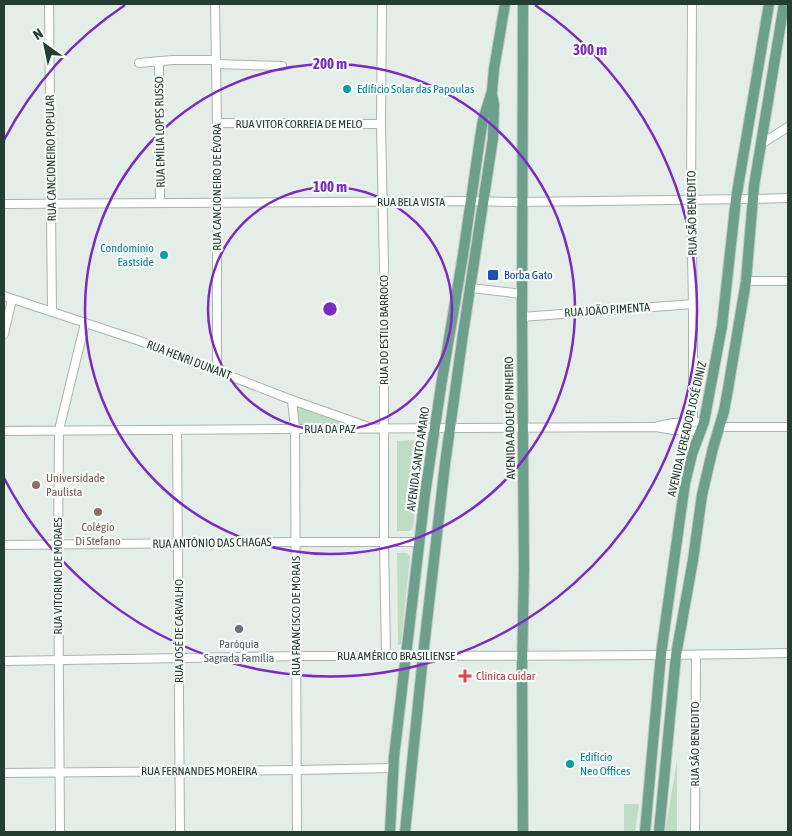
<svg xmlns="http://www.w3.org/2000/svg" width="792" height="836" font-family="'Asap Condensed',sans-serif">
  <rect width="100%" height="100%" fill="#e4ede8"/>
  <g fill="#bfdcc4">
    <path d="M294,402L356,427H297Z"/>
    <path d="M418,440L420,441L422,444L413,527L410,531H397V441Z"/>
    <path d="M397,553H407L410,557L401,644L399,645H398Z"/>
    <path d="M677,761V832H665Z"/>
    <path d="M624,804H639L635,832H624Z"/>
  </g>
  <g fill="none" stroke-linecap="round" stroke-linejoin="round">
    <g stroke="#a7b5ae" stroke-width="10">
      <g id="minor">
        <path d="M49,4L52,311"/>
        <path d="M215,4L217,123V371"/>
        <path d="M382,4L381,124L384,266V542L386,656"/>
        <path d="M692,4L691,200L693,304V421"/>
        <path d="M159,61L160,203"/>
        <path d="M139,63L173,60H216"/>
        <path d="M216,64L282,66"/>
        <path d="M217,123L381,124"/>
        <path d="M761,144L788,127"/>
        <path d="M4,204L471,201L514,202L752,199L788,198"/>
        <path d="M746,281H788"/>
        <path d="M471,288L522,294"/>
        <path d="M4,296L140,341L292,400L366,426"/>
        <path d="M522,317L693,304"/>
        <path d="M4,334L12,299"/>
        <path d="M292,400L295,429L297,832"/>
        <path d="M658,426L673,423L704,422"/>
        <path d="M719,427H788"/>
        <path d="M177,430L180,832"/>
        <path d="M4,431C221,428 439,429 656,427L673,430L701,431"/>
        <path d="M4,545L295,542H420"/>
        <path d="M4,661C104,660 203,657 303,656C465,655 627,657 788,653"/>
        <path d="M4,773L297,770L393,768"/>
        <path d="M60,832L58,544L59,430L85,323"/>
        <path d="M695,832L696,655"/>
      </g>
    </g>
    <g stroke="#c2c9c6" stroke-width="12">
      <g id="major">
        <path d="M523,4L522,317L524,569L522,668L523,832"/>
        <path d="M390,832L394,757L425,494L441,386L463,255L480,138L483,120L492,91L494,69L505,4"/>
        <path d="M405,832L423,656L445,464L463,334L493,138L494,104L492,95"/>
        <path d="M645,832L661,654L685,483L692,454L704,422L722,326L736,199L769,4"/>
        <path d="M659,832L676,655L693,560L702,495L713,448L724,411L728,389L746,281L754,186L784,4"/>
      </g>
    </g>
    <use href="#minor" stroke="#fff" stroke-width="8"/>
    <use href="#major" stroke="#6ca08d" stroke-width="10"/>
  </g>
  <g fill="none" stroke="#7b2cbf" stroke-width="2.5">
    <circle cx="330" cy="309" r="122"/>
    <circle cx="330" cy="309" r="245"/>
    <path d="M4 140A367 367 0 0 1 125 5M535 5A367 367 0 1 1 4 478"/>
  </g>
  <g fill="#0f9aa8" stroke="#f5f9f7" stroke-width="2">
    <circle cx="347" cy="89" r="5"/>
    <circle cx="164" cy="255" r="5"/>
    <circle cx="570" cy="764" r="5"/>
  </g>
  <rect fill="#1a4fb4" stroke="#f5f9f7" stroke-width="2" x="487" y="269" width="12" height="12" rx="2.5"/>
  <g fill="#8d6e63" stroke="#f5f9f7" stroke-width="2">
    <circle cx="36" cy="485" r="5"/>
    <circle cx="98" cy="512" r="5"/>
  </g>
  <circle fill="#6b7280" stroke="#f5f9f7" stroke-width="2" cx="239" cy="629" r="5"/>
  <path fill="#e0444e" stroke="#f5f9f7" stroke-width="2" d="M462.5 668.5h5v5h5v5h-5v5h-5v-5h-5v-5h5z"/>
  <g text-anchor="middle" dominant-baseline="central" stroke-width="4.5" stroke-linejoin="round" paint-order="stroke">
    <g font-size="12" fill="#0d838f" stroke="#f5f9f7" text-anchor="start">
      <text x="357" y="89">Edifício Solar das Papoulas</text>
      <text x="154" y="248" text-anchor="end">Condomínio<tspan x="154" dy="14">Eastside</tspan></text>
      <text x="580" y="757">Edifício<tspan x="580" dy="14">Neo Offices</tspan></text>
    </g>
    <g font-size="12" fill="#253e34" stroke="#f5f9f7">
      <text x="299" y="124">RUA VITOR CORREIA DE MELO</text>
      <text transform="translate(160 132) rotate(-91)">RUA EMÍLIA LOPES RUSSO</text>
      <text transform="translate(51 158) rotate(-91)">RUA CANCIONEIRO POPULAR</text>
      <text transform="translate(217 187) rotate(-90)">RUA CANCIONEIRO DE ÉVORA</text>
      <text x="411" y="202">RUA BELA VISTA</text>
      <text transform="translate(692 213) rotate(-91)">RUA SÃO BENEDITO</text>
      <text transform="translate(607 310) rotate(-4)">RUA JOÃO PIMENTA</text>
      <text transform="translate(384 330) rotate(-90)">RUA DO ESTILO BARROCO</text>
      <text transform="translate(189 360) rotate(21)">RUA HENRI DUNANT</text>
      <text transform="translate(510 418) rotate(-91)">AVENIDA ADOLFO PINHEIRO</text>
      <text x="330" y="429">RUA DA PAZ</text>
      <text transform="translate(687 429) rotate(-77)">AVENIDA VEREADOR JOSÉ DINIZ</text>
      <text transform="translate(418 459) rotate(-82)">AVENIDA SANTO AMARO</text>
      <text transform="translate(212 543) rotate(-1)">RUA ANTÔNIO DAS CHAGAS</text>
      <text transform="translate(58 576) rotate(-90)">RUA VITORINO DE MORAES</text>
      <text transform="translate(296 616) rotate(-90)">RUA FRANCISCO DE MORAIS</text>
      <text transform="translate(179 631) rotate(-90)">RUA JOSÉ DE CARVALHO</text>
      <text x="396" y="656">RUA AMÉRICO BRASILIENSE</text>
      <text transform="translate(695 744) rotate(-90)">RUA SÃO BENEDITO</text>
      <text x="199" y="771">RUA FERNANDES MOREIRA</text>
    </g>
    <g font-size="12" fill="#164399" stroke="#f5f9f7" text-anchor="start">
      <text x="504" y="275">Borba Gato</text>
    </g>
    <g font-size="12" fill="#785e54" stroke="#f5f9f7" text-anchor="start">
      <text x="46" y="478">Universidade<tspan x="46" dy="14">Paulista</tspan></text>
      <text x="98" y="527" text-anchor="middle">Colégio<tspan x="98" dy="14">Di Stefano</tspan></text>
    </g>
    <g font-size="12" fill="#5b616d" stroke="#f5f9f7">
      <text x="239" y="644">Paróquia<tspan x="239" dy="14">Sagrada Família</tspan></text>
    </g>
    <g font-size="12" fill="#be3a42" stroke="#f5f9f7" text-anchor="start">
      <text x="476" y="676">Clinica cuidar</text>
    </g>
  </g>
  <circle cx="330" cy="309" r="8" fill="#7b2cbf" stroke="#f5f9f7" stroke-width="2.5"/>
  <g font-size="15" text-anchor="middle" font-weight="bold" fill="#7b2cbf" stroke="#f5f9f7" stroke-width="4.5" stroke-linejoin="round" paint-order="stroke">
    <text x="590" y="55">300 m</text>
    <text x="330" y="69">200 m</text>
    <text x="330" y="192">100 m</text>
  </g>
  <rect width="792" height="836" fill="none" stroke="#253e34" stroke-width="10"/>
  <g transform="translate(45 45) rotate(327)" stroke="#f5f9f7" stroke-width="4" paint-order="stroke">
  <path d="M0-4L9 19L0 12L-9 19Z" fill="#253e34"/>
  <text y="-8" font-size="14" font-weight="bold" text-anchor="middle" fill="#253e34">N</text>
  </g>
</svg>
